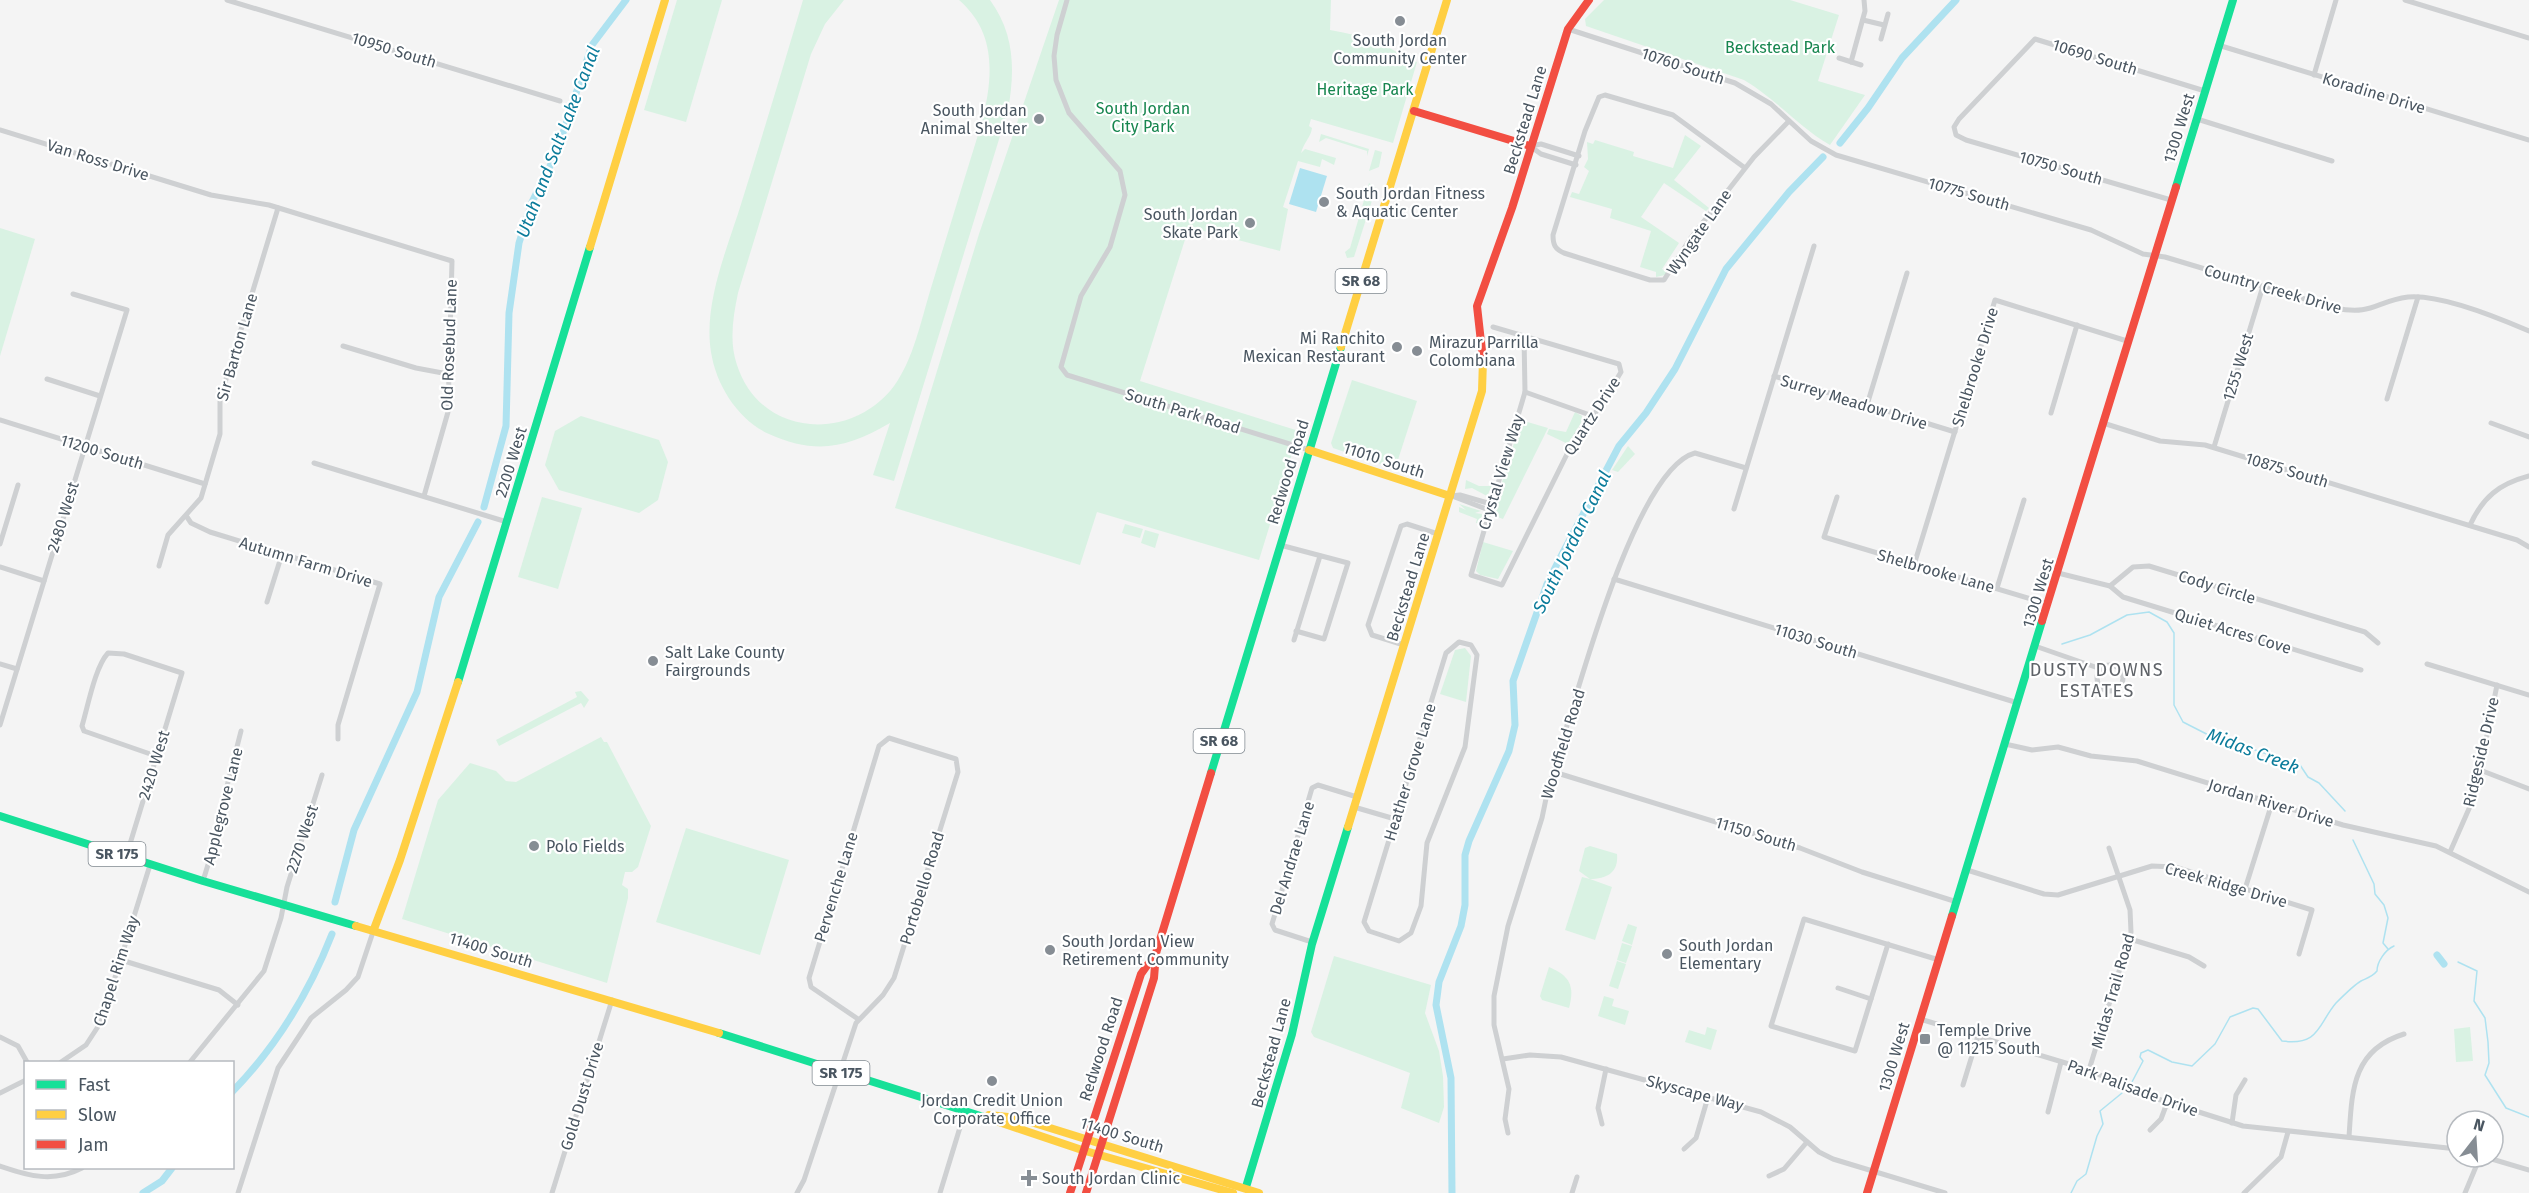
<svg xmlns="http://www.w3.org/2000/svg" width="2529" height="1193" font-family="'Fira Sans',sans-serif">
  <rect width="100%" height="100%" fill="#f4f4f4"/>
  <g fill="#d9f2e3">
    <path d="M677,0H722L686,122L644,110Z"/>
    <path d="M803,0H844L825,24L811,54L738,293C733,317 729,342 737,365C760,437 851,443 894,386C914,358 921,320 931,288C948,232 965,177 982,122C993,77 997,33 959,0H990C1015,34 1015,71 1008,110L894,481L873,475L890,423C847,448 816,455 769,434C738,420 716,385 711,352C703,303 728,247 742,201C763,134 783,67 803,0Z"/>
    <path d="M1059,0H1331L1330,30C1347,33 1366,37 1382,44C1394,50 1404,57 1417,62L1393,143L1311,119L1309,126L1312,128C1311,137 1304,142 1301,153L1305,149L1336,158L1334,165L1322,159L1320,167L1298,161L1283,207L1288,209L1280,251L1189,227L1140,381L1299,431L1259,560L1097,512L1080,565L895,508L979,234Z"/>
    <path d="M1604,0H1790L1839,15L1818,81L1865,95L1830,145C1799,127 1776,99 1744,80L1586,26L1585,19Z"/>
    <path d="M1321,134L1369,149L1367,156V151L1326,138L1319,142Z"/>
    <path d="M1685,135L1701,146L1674,180L1709,208L1706,211L1664,183L1641,217L1679,243L1662,269L1667,272L1665,275L1656,277V272L1640,267L1651,231L1610,218L1612,209L1570,197L1572,192L1579,194L1589,171L1584,167L1588,159L1587,142L1593,144L1595,140L1634,152L1633,156L1673,168Z"/>
    <path d="M1375,150L1382,152L1379,167L1369,171Z"/>
    <path d="M1369,183L1376,188L1354,257L1347,258L1345,252L1350,248Z"/>
    <path d="M0,228L35,239L0,356Z"/>
    <path d="M1352,380L1417,401L1395,469L1333,448L1331,443Z"/>
    <path d="M1575,412L1582,416L1581,423L1568,444L1547,434L1549,429L1566,432Z"/>
    <path d="M581,416L659,440L668,462L658,500L639,513L559,490L545,465L555,431Z"/>
    <path d="M1521,420L1548,428L1503,519L1492,515Z"/>
    <path d="M1628,446L1635,454L1618,472L1612,470Z"/>
    <path d="M1466,480L1479,486H1492L1487,496L1472,488L1465,489Z"/>
    <path d="M542,497L582,508L558,589L518,577Z"/>
    <path d="M1459,504L1481,511L1475,513L1482,514L1481,524L1476,523L1477,519L1459,512V507L1466,510Z"/>
    <path d="M1125,524L1143,529L1140,538L1122,533Z"/>
    <path d="M1145,530L1159,534L1155,548L1141,543Z"/>
    <path d="M1483,542L1513,551L1498,579L1480,575L1476,571Z"/>
    <path d="M1465,648L1471,656L1466,702L1440,694L1455,650Z"/>
    <path d="M581,691L589,700L584,708L581,703L499,746L496,740L577,697L575,692Z"/>
    <path d="M601,737L604,742H607L651,826L638,867L632,872H625L622,885L628,889V898L607,983L402,919L438,800L470,763L496,771L506,781L516,782Z"/>
    <path d="M686,828L789,860L760,955L656,922Z"/>
    <path d="M1590,846L1617,854C1619,873 1606,879 1590,879L1612,887L1595,940L1565,930L1582,877L1590,879L1579,871L1585,848Z"/>
    <path d="M1628,924L1637,927L1632,945L1622,941Z"/>
    <path d="M1622,943L1632,946L1626,963L1617,960Z"/>
    <path d="M1334,956L1431,985L1425,1013L1439,1051L1443,1076L1444,1107L1439,1123L1401,1108L1410,1073L1314,1037L1311,1032Z"/>
    <path d="M1617,961L1626,964L1618,989L1609,986Z"/>
    <path d="M1549,967C1570,976 1575,986 1569,1008L1542,1000L1540,996Z"/>
    <path d="M1604,996L1614,999L1612,1006L1629,1011L1625,1025L1598,1016Z"/>
    <path d="M1707,1027L1717,1030L1711,1050L1685,1042L1689,1030L1705,1035Z"/>
    <path d="M2470,1027L2473,1061L2456,1062L2454,1029Z"/>
  </g>
  <path fill="#aee2f0" d="M1300,168L1327,176L1316,212L1289,204Z"/>
  <g fill="none" stroke-linecap="round" stroke-linejoin="round">
    <g stroke="#aee2f0" stroke-width="1.5">
      <path d="M2062,644L2090,635L2127,615L2149,612L2167,622L2174,633V705L2183,722L2232,747L2243,746L2300,765L2308,777L2319,783L2345,811"/>
      <path d="M2353,840L2374,884L2375,894L2384,905L2388,918L2383,943L2388,949"/>
      <path d="M2458,962L2477,971L2474,1001L2485,1018L2488,1042L2489,1063L2485,1075L2506,1108L2529,1117"/>
      <path d="M2132,1082L2143,1061L2140,1057L2141,1053L2148,1050L2172,1062L2192,1066L2215,1044L2230,1017L2253,1008L2258,1009L2282,1041C2320,1046 2318,1024 2336,1003C2342,997 2354,985 2361,981C2367,978 2372,977 2377,971C2377,962 2385,950 2394,946"/>
      <path d="M2071,1193L2077,1181L2086,1174L2097,1136L2103,1124L2100,1111L2122,1093"/>
    </g>
    <g stroke="#aee2f0" stroke-width="7">
      <path d="M1840,143L1868,108L1902,58L1956,0"/>
      <path d="M484,507L506,426L509,313L519,243L532,202L556,154L592,45L626,0"/>
      <path d="M335,902L354,830L417,692L439,597L478,522"/>
      <path d="M2437,955L2444,964"/>
      <path d="M232,1092C277,1046 309,993 332,934"/>
      <path d="M143,1193L162,1181L172,1168"/>
      <path d="M1452,1193L1451,1078L1436,1005L1439,982L1461,926L1465,905V855L1469,841L1509,751L1515,725L1513,681L1547,584L1559,560L1619,446L1646,413L1675,369L1726,269L1789,192L1823,157"/>
    </g>
    <g stroke="#ced0d2" stroke-width="5">
      <path d="M227,0L560,101"/>
      <path d="M1067,0L1057,35L1054,56L1056,80L1069,113L1120,171L1125,195L1110,247L1081,296L1061,367L1067,375L1309,450"/>
      <path d="M2405,0L2529,38"/>
      <path d="M1863,20L1884,25"/>
      <path d="M1568,29L1735,83L1771,104L1811,141L1836,155L2091,230L2143,254L2165,257L2335,308C2373,316 2376,301 2408,297C2439,294 2499,318 2529,331"/>
      <path d="M1881,39L1888,14"/>
      <path d="M2218,45L2529,140"/>
      <path d="M1839,58L1861,65"/>
      <path d="M1851,62L1865,11L1864,0"/>
      <path d="M2314,75L2336,0"/>
      <path d="M2197,119L2332,161"/>
      <path d="M0,130L211,195L269,205L452,261L448,412L424,496"/>
      <path d="M1530,146L1541,154L1576,165"/>
      <path d="M1531,146L1541,144L1579,156"/>
      <path d="M1745,168L1673,115L1605,95L1599,97L1585,131L1553,235C1553,245 1555,249 1564,253L1650,280H1664L1690,239L1754,157L1789,121"/>
      <path d="M2171,200L1966,140L1956,135L1954,127L1959,119L2035,39L2205,91"/>
      <path d="M1493,327L1619,364L1621,372L1600,407L1577,434L1502,585L1471,575L1525,392L1524,336"/>
      <path d="M343,346L416,368L448,374"/>
      <path d="M1774,376L1955,432"/>
      <path d="M47,379L100,396"/>
      <path d="M1525,392L1590,415"/>
      <path d="M2387,399L2418,297"/>
      <path d="M1867,405L1907,273"/>
      <path d="M2051,413L2077,325"/>
      <path d="M0,420L205,484"/>
      <path d="M2103,423L2160,441L2205,445L2517,540L2529,547"/>
      <path d="M2491,423L2529,437"/>
      <path d="M2214,447L2263,286"/>
      <path d="M314,463L507,522"/>
      <path d="M1450,496L1460,495L1491,504"/>
      <path d="M1452,496L1489,510"/>
      <path d="M1837,497L1824,537L2048,604"/>
      <path d="M1734,509L1814,246"/>
      <path d="M187,517L191,523L210,532L380,584L338,725V739"/>
      <path d="M2470,525C2483,497 2499,484 2529,476"/>
      <path d="M0,544L18,485"/>
      <path d="M1280,545L1348,563L1324,639L1296,631"/>
      <path d="M1914,565L1995,300L2127,341"/>
      <path d="M159,566L168,535L201,498L220,434V399L278,208"/>
      <path d="M0,567L44,581"/>
      <path d="M2058,573L2110,586L2133,567L2149,566L2365,632L2378,643"/>
      <path d="M1614,579L2018,703"/>
      <path d="M2110,586L2123,597L2361,670"/>
      <path d="M1997,588L2024,500"/>
      <path d="M267,602L282,554"/>
      <path d="M1294,640L1320,556"/>
      <path d="M1459,642L1471,645L1477,655L1465,747L1427,843L1421,906L1411,933L1399,941L1369,931L1364,922L1446,653Z"/>
      <path d="M1404,645L1372,635L1368,625L1401,526L1407,524L1438,534"/>
      <path d="M2035,646L2101,669"/>
      <path d="M0,664L17,669"/>
      <path d="M2427,664L2529,695"/>
      <circle cx="2110" cy="678" r="13"/>
      <path d="M0,725L127,310L73,294"/>
      <path d="M2005,744L2032,750L2058,747L2091,756L2137,761L2343,825L2436,846L2529,892"/>
      <path d="M2480,770L2529,789"/>
      <path d="M1554,772L1800,848L1862,872L1957,902"/>
      <path d="M1354,807L1395,819"/>
      <path d="M2450,852L2475,795L2497,685"/>
      <path d="M126,857L182,673L124,654L108,653C95,667 88,706 82,726L84,731L156,756"/>
      <path d="M1967,870L2044,894L2058,895L2152,866L2175,867L2312,910L2299,954"/>
      <path d="M203,881L225,809L226,790L241,731"/>
      <path d="M2245,889L2272,803"/>
      <path d="M2130,939L2189,957L2204,966"/>
      <path d="M1312,942L1275,930L1272,924L1312,788L1318,785L1357,797"/>
      <path d="M1888,944L1855,1051L1771,1026L1804,919L1939,960"/>
      <path d="M121,960L219,990L238,1005"/>
      <path d="M1838,988L1871,999"/>
      <path d="M1920,1019L2089,1070L2142,1094L2243,1126L2457,1149"/>
      <path d="M0,1037L18,1046L27,1062"/>
      <path d="M1503,1059L1530,1055L1561,1057L1761,1112L1790,1127L1819,1152L1833,1159L1945,1193"/>
      <path d="M61,1062L86,1045L101,1022L150,865"/>
      <path d="M190,1062L264,971L281,918L287,887L322,775"/>
      <path d="M2089,1070L2131,932L2130,910L2109,848"/>
      <path d="M1963,1085L1978,1036"/>
      <path d="M0,1093L26,1080"/>
      <path d="M2048,1112L2061,1062"/>
      <path d="M2232,1123L2236,1095L2245,1080"/>
      <path d="M1602,1124L1598,1108L1606,1069"/>
      <path d="M2150,1130L2161,1119L2167,1103"/>
      <path d="M1508,1133L1505,1119L1509,1089L1494,1025V996L1508,926L1542,818L1548,789C1569,726 1631,470 1695,453L1746,468"/>
      <path d="M2349,1137C2352,1091 2352,1050 2404,1034"/>
      <path d="M1684,1149L1696,1138L1708,1097"/>
      <path d="M2485,1157L2529,1170"/>
      <path d="M0,1166C29,1176 53,1183 82,1168"/>
      <path d="M1769,1176L1784,1169L1807,1142"/>
      <path d="M238,1193L278,1068L311,1018L346,990L358,977L374,929"/>
      <path d="M552,1193L612,1000"/>
      <path d="M797,1193L804,1180L856,1023L883,995L894,978L958,772L956,759L889,738L879,746L809,978L811,987L858,1019"/>
      <path d="M940,1193L965,1111"/>
      <path d="M1572,1193L1577,1177"/>
      <path d="M2244,1193L2281,1157L2288,1132"/>
      <path d="M2465,1193L2480,1157"/>
    </g>
    <g stroke="#16e098" stroke-width="8">
      <path d="M2176,187L2233,0"/>
      <path d="M458,682L590,247"/>
      <path d="M1211,773L1341,347"/>
      <path d="M0,816L203,881L356,926"/>
      <path d="M1952,916L2042,621"/>
      <path d="M719,1033L990,1119"/>
      <path d="M1246,1187L1292,1034L1312,944L1348,827"/>
    </g>
    <g stroke="#ffcf43" stroke-width="8">
      <path d="M590,247L665,0"/>
      <path d="M1341,347L1447,0"/>
      <path d="M1309,450L1450,496"/>
      <path d="M1348,827L1482,391L1483,360"/>
      <path d="M356,926L719,1033"/>
      <path d="M374,929L400,860L458,682"/>
      <path d="M989,1115L1018,1118L1259,1193"/>
      <path d="M990,1119L1082,1150L1233,1193"/>
    </g>
    <g stroke="#f24e42" stroke-width="8">
      <path d="M1414,111L1530,146"/>
      <path d="M1483,360L1477,306L1512,208L1568,29L1589,0"/>
      <path d="M2042,621L2176,187"/>
      <path d="M1070,1193L1141,974L1156,953"/>
      <path d="M1086,1193L1154,978L1156,953L1211,773"/>
      <path d="M1867,1193L1952,916"/>
    </g>
  </g>
  <g fill="#868d94" stroke="#fff" stroke-width="2">
    <circle cx="1400" cy="21" r="6"/>
    <circle cx="1039" cy="119" r="6"/>
    <circle cx="1324" cy="202" r="6"/>
    <circle cx="1250" cy="223" r="6"/>
    <circle cx="1397" cy="347" r="6"/>
    <circle cx="1417" cy="351" r="6"/>
    <circle cx="653" cy="661" r="6"/>
    <circle cx="534" cy="846" r="6"/>
    <circle cx="1050" cy="950" r="6"/>
    <circle cx="1667" cy="954" r="6"/>
    <rect x="1919" y="1033" width="12" height="12" rx="3"/>
    <circle cx="992" cy="1081" r="6"/>
    <path d="M1026 1169h6v6h6v6h-6v6h-6v-6h-6v-6h6z"/>
  </g>
  <g text-anchor="middle" dominant-baseline="central" stroke-width="4.5" stroke-linejoin="round" paint-order="stroke">
    <g fill="#fff" stroke="#808990" stroke-width="1.5">
      <rect x="1335.5" y="269" width="51" height="24" rx="4.5"/>
      <rect x="1193.5" y="729" width="51" height="24" rx="4.5"/>
      <rect x="88.5" y="842" width="57" height="24" rx="4.5"/>
      <rect x="812.5" y="1061" width="57" height="24" rx="4.5"/>
    </g>
    <g font-size="15" font-weight="bold" fill="#4a5661">
      <text x="1361" y="281">SR 68</text>
      <text x="1219" y="741">SR 68</text>
      <text x="117" y="854">SR 175</text>
      <text x="841" y="1073">SR 175</text>
    </g>
    <g font-size="16" fill="#4a5661" stroke="#fff" text-anchor="start">
      <text x="1400" y="40" text-anchor="middle">South Jordan<tspan x="1400" dy="18">Community Center</tspan></text>
      <text x="1027" y="110" text-anchor="end">South Jordan<tspan x="1027" dy="18">Animal Shelter</tspan></text>
      <text x="1336" y="193">South Jordan Fitness<tspan x="1336" dy="18">&amp; Aquatic Center</tspan></text>
      <text x="1238" y="214" text-anchor="end">South Jordan<tspan x="1238" dy="18">Skate Park</tspan></text>
      <text x="1385" y="338" text-anchor="end">Mi Ranchito<tspan x="1385" dy="18">Mexican Restaurant</tspan></text>
      <text x="1429" y="342">Mirazur Parrilla<tspan x="1429" dy="18">Colombiana</tspan></text>
      <text x="665" y="652">Salt Lake County<tspan x="665" dy="18">Fairgrounds</tspan></text>
      <text x="546" y="846">Polo Fields</text>
      <text x="1062" y="941">South Jordan View<tspan x="1062" dy="18">Retirement Community</tspan></text>
      <text x="1679" y="945">South Jordan<tspan x="1679" dy="18">Elementary</tspan></text>
      <text x="1937" y="1030">Temple Drive<tspan x="1937" dy="18">@ 11215 South</tspan></text>
      <text x="992" y="1100" text-anchor="middle">Jordan Credit Union<tspan x="992" dy="18">Corporate Office</tspan></text>
      <text x="1042" y="1178">South Jordan Clinic</text>
    </g>
    <g font-size="16" fill="#17864f" stroke="#fff">
      <text x="1780" y="47">Beckstead Park</text>
      <text x="1365" y="89">Heritage Park</text>
      <text x="1143" y="108">South Jordan<tspan x="1143" dy="18">City Park</tspan></text>
    </g>
    <g font-size="16" fill="#4a5661" stroke="#fff">
      <text transform="translate(394 50) rotate(17)">10950 South</text>
      <text transform="translate(2095 57) rotate(17)">10690 South</text>
      <text transform="translate(1683 66) rotate(18)">10760 South</text>
      <text transform="translate(2374 93) rotate(17)">Koradine Drive</text>
      <text transform="translate(1525 120) rotate(-73)">Beckstead Lane</text>
      <text transform="translate(2179 128) rotate(-73)">1300 West</text>
      <text transform="translate(98 160) rotate(17)">Van Ross Drive</text>
      <text transform="translate(2061 168) rotate(16)">10750 South</text>
      <text transform="translate(1969 194) rotate(16)">10775 South</text>
      <text transform="translate(1699 232) rotate(-55)">Wyngate Lane</text>
      <text transform="translate(2273 289) rotate(16)">Country Creek Drive</text>
      <text transform="translate(449 345) rotate(-88)">Old Rosebud Lane</text>
      <text transform="translate(237 347) rotate(-74)">Sir Barton Lane</text>
      <text transform="translate(1975 367) rotate(-73)">Shelbrooke Drive</text>
      <text transform="translate(2238 367) rotate(-73)">1255 West</text>
      <text transform="translate(1854 402) rotate(17)">Surrey Meadow Drive</text>
      <text transform="translate(1183 411) rotate(17)">South Park Road</text>
      <text transform="translate(1592 416) rotate(-57)">Quartz Drive</text>
      <text transform="translate(102 452) rotate(17)">11200 South</text>
      <text transform="translate(1384 460) rotate(18)">11010 South</text>
      <text transform="translate(511 462) rotate(-73)">2200 West</text>
      <text transform="translate(2287 470) rotate(17)">10875 South</text>
      <text transform="translate(1288 472) rotate(-73)">Redwood Road</text>
      <text transform="translate(1501 472) rotate(-73)">Crystal View Way</text>
      <text transform="translate(63 517) rotate(-73)">2480 West</text>
      <text transform="translate(306 562) rotate(17)">Autumn Farm Drive</text>
      <text transform="translate(1936 571) rotate(16)">Shelbrooke Lane</text>
      <text transform="translate(1408 587) rotate(-73)">Beckstead Lane</text>
      <text transform="translate(2217 587) rotate(17)">Cody Circle</text>
      <text transform="translate(2038 593) rotate(-73)">1300 West</text>
      <text transform="translate(2233 631) rotate(17)">Quiet Acres Cove</text>
      <text transform="translate(1816 641) rotate(17)">11030 South</text>
      <text transform="translate(1563 744) rotate(-73)">Woodfield Road</text>
      <text transform="translate(2481 752) rotate(-77)">Ridgeside Drive</text>
      <text transform="translate(154 765) rotate(-73)">2420 West</text>
      <text transform="translate(1410 772) rotate(-73)">Heather Grove Lane</text>
      <text transform="translate(2271 803) rotate(17)">Jordan River Drive</text>
      <text transform="translate(223 806) rotate(-76)">Applegrove Lane</text>
      <text transform="translate(1756 834) rotate(17)">11150 South</text>
      <text transform="translate(302 839) rotate(-72)">2270 West</text>
      <text transform="translate(1292 858) rotate(-73)">Del Andrae Lane</text>
      <text transform="translate(2226 885) rotate(16)">Creek Ridge Drive</text>
      <text transform="translate(836 887) rotate(-73)">Pervenche Lane</text>
      <text transform="translate(922 888) rotate(-73)">Portobello Road</text>
      <text transform="translate(491 950) rotate(17)">11400 South</text>
      <text transform="translate(116 971) rotate(-72)">Chapel Rim Way</text>
      <text transform="translate(2113 991) rotate(-74)">Midas Trail Road</text>
      <text transform="translate(1101 1049) rotate(-72)">Redwood Road</text>
      <text transform="translate(1271 1053) rotate(-75)">Beckstead Lane</text>
      <text transform="translate(1894 1057) rotate(-73)">1300 West</text>
      <text transform="translate(2133 1088) rotate(20)">Park Palisade Drive</text>
      <text transform="translate(1695 1093) rotate(15)">Skyscape Way</text>
      <text transform="translate(582 1096) rotate(-73)">Gold Dust Drive</text>
      <text transform="translate(1122 1135) rotate(17)">11400 South</text>
    </g>
    <g font-size="18" font-style="italic" fill="#0c7c9b" stroke="#fff">
      <text transform="translate(558 142) rotate(-69)">Utah and Salt Lake Canal</text>
      <text transform="translate(1572 542) rotate(-64)">South Jordan Canal</text>
      <text transform="translate(2253 751) rotate(21)">Midas Creek</text>
    </g>
    <g font-size="18" letter-spacing="1.5" fill="#5f6368" stroke="#fff">
      <text x="2097" y="670">DUSTY DOWNS<tspan x="2097" dy="21">ESTATES</tspan></text>
    </g>
  </g>
  <rect x="24" y="1061" width="210" height="108" fill="#ffffff" stroke="#b7bbc0" stroke-width="1.5"/>
  <rect x="36" y="1080" width="30" height="9" fill="#16e098" stroke="#b7bbc0" stroke-width="1.5"/>
  <text x="78" y="1091" font-size="18" fill="#4a5661">Fast</text>
  <rect x="36" y="1110" width="30" height="9" fill="#ffcf43" stroke="#b7bbc0" stroke-width="1.5"/>
  <text x="78" y="1121" font-size="18" fill="#4a5661">Slow</text>
  <rect x="36" y="1140" width="30" height="9" fill="#f24e42" stroke="#b7bbc0" stroke-width="1.5"/>
  <text x="78" y="1151" font-size="18" fill="#4a5661">Jam</text>
  <g transform="translate(2475 1139) rotate(17)"><circle r="28" fill="#ffffff" stroke="#b7bbc0" stroke-width="1.5"/>
  <path d="M0-4.5L10 22L0 15L-10 22Z" fill="#868d94"/>
  <text y="-9" font-size="16" font-weight="bold" text-anchor="middle" fill="#4a5661">N</text>
  </g>
</svg>
